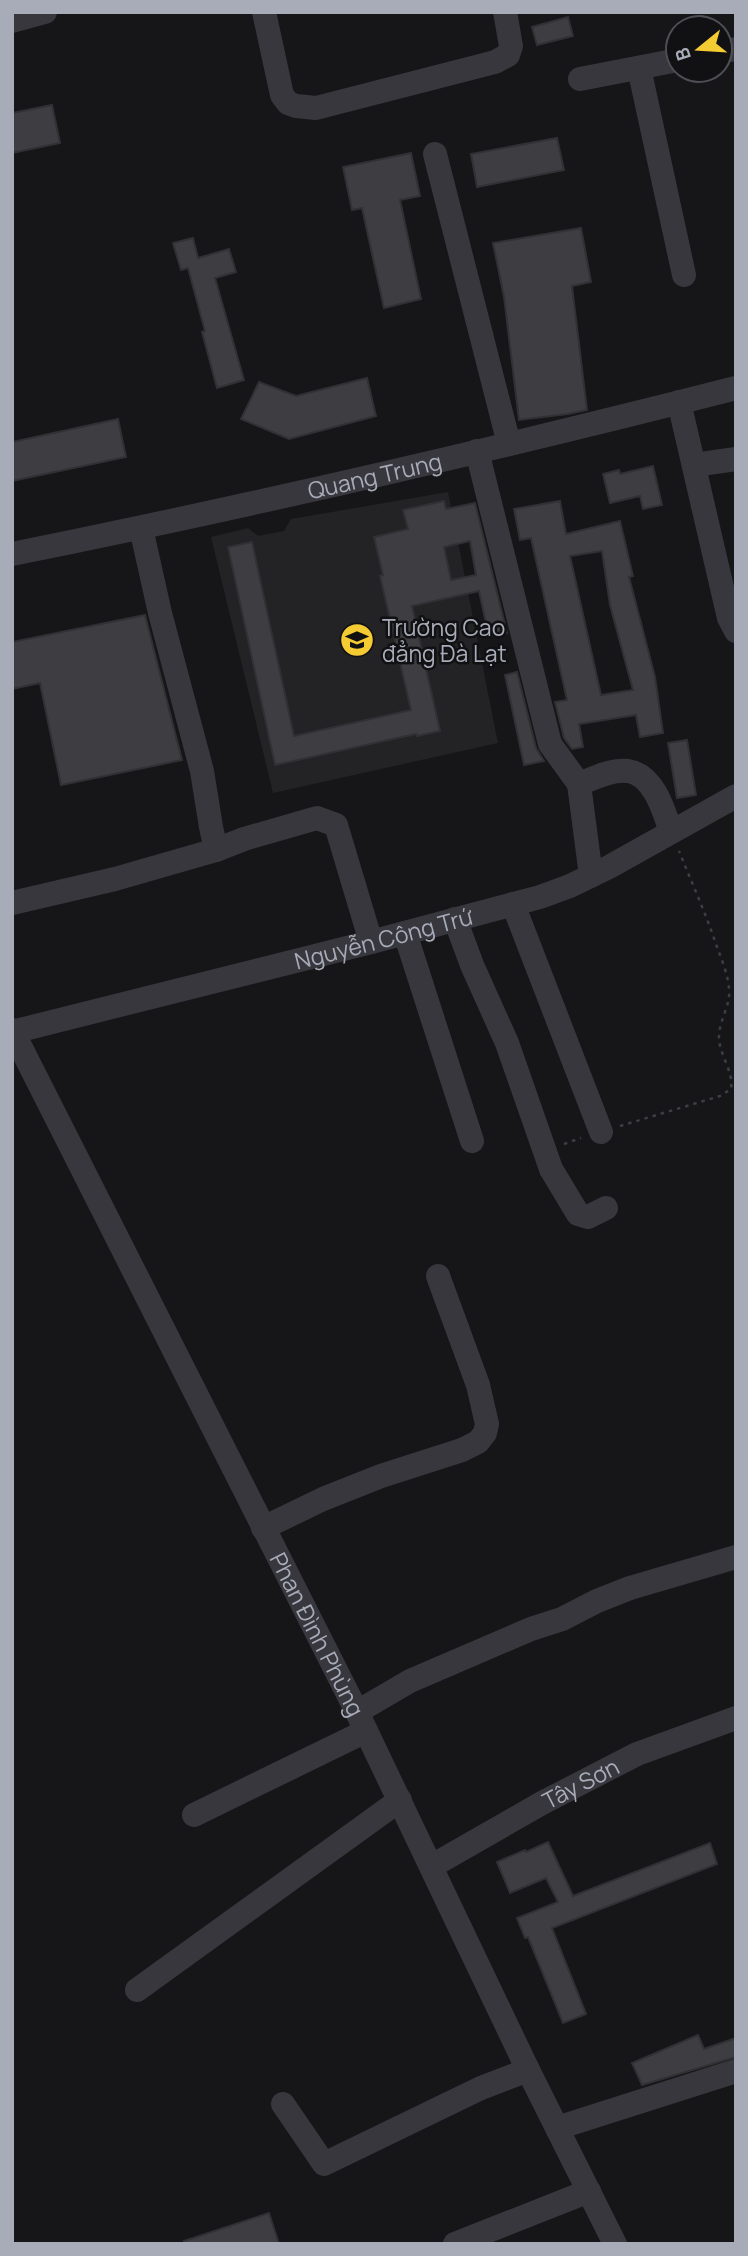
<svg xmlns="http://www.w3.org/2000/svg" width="748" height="2256" font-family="Manrope,sans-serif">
  <rect width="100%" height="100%" fill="#161618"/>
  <path fill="#232225" d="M448,492L498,743L273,793L211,537L248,528L258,536L284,531L291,519Z"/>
  <g fill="#3e3e42" stroke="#313034" stroke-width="2" fill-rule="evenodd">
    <path d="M568,17L573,36L537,45L532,27Z"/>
    <path d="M52,105L60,143L12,153V113Z"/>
    <path d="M557,138L564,170L477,187L471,154Z"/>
    <path d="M411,153L420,196L400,200L421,299L384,308L362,208L352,210L343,167Z"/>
    <path d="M581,228L591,282L572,286L587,410L568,414L519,420L504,297L493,243Z"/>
    <path d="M193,238L198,258L229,249L236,272L215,278L244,380L217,388L202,332L205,331L188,268L181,270L173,243Z"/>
    <path d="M367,378L376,416L289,439L241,419L259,382L296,396Z"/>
    <path d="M118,419L126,457L12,481V442Z"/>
    <path d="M653,466L662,505L643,509L640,496L610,503L603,474L619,470L620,474Z"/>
    <path d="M444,501L446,509L475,503L507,633L489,637L479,591L412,606L440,731L417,736L416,734L275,765L228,547L252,542L294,736L411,710L380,576L383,575L374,537L408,529L403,510ZM470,541L476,575L451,580L444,547Z"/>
    <path d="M560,501L566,534L620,521L633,576L629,577L655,677L663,733L640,737L636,715L579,724L583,747L572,749L564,738L555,702L567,700L531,538L520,540L514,509ZM602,551L610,605L633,690L601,695L570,556Z"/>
    <path d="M145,615L182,760L61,785L40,683L12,689V642Z"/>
    <path d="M517,672L536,748L544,761L524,765L505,675Z"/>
    <path d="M687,740L696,795L677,798L668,743Z"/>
    <path d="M548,1842L573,1896L710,1843L717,1864L552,1928L586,2014L563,2023L528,1937L525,1938L517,1918L558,1902L546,1878L510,1893L497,1862L525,1850L526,1852Z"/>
    <path d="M698,2035L704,2049L736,2038V2057L642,2085L632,2063Z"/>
    <path d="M269,2213L279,2244H184V2241Z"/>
  </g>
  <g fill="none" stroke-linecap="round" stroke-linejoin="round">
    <g stroke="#3d3e44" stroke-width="2.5" stroke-dasharray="3.5 5" stroke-linecap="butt">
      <path d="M620,1126L720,1096L731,1089C734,1071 719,1055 719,1037C719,1020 731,1005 729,989C728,975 722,960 717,947C706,914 692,883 679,851"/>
      <path d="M564,1144L581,1138"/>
    </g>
    <g stroke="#37373d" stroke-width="24">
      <path d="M264,12L282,95L288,103L296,106L316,108L495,62L508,55L511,46L505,12"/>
      <path d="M12,21L45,12"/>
      <path d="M720,52L736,49"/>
      <path d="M639,68L684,275"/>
      <path d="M580,79L678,60"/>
      <path d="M435,154L509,444"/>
      <path d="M679,402L729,618L736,631"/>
      <path d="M477,451L550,744L579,784"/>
      <path d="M694,465L736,459"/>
      <path id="s1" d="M12,554C255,505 496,449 736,388"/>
      <path d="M216,850L244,839L317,818L336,825L371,942"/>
      <path d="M591,876L579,784C594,778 612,769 628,771C654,775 664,811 671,832"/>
      <path d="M12,903L115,879L216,850L211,827L202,771L160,613L141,528"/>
      <path d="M513,904L601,1132"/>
      <path d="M455,919L472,965L507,1043L551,1169L578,1214L588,1217L606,1208"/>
      <path d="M405,933L472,1141"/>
      <path id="s2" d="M12,1030L357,1712L528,2070L615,2244"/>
      <path id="s3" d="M12,1032L371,942L540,897L570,886L609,867L736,796"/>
      <path d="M263,1528L323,1499L381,1476L462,1450L478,1442L485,1433L487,1424L478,1385L438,1276"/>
      <path d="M357,1712L410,1681L531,1629L562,1619L597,1601L630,1588L736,1557"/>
      <path d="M194,1815L366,1731"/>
      <path id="s4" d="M432,1866L542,1803L637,1754L736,1718"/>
      <path d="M137,1990L400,1800"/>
      <path d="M283,2104L324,2164L481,2088L528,2070"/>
      <path d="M557,2128L736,2071"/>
      <path d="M455,2244L589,2191"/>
    </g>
  </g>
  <defs>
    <g id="university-disc" transform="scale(1.75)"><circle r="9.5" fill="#f4cb33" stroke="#111113"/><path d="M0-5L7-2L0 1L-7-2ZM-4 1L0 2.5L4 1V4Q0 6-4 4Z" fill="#111"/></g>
  </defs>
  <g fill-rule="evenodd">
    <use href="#university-disc" x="357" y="640"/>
  </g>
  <g text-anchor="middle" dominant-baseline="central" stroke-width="5" stroke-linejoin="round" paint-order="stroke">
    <g font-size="23" fill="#a8abb8" stroke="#111113">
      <text stroke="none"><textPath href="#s1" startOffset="371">Quang Trung</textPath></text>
      <text stroke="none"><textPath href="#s3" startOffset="383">Nguyễn Công Trứ</textPath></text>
      <text stroke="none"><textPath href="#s2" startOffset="677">Phan Đình Phùng</textPath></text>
      <text stroke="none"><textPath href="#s4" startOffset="170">Tây Sơn</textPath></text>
    </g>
    <g font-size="23" fill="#a8abb8" stroke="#111113" text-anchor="start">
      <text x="382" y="627">Trường Cao<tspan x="382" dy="26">đẳng Đà Lạt</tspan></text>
    </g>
  </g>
  <rect width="748" height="2256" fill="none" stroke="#a8abb8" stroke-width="28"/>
  <g transform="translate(699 49) rotate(252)"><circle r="33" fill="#111113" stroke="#4d4f55" stroke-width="2"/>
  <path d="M0-5L12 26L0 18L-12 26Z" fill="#f4cb33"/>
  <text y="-10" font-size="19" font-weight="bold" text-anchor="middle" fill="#a8abb8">B</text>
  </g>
</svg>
